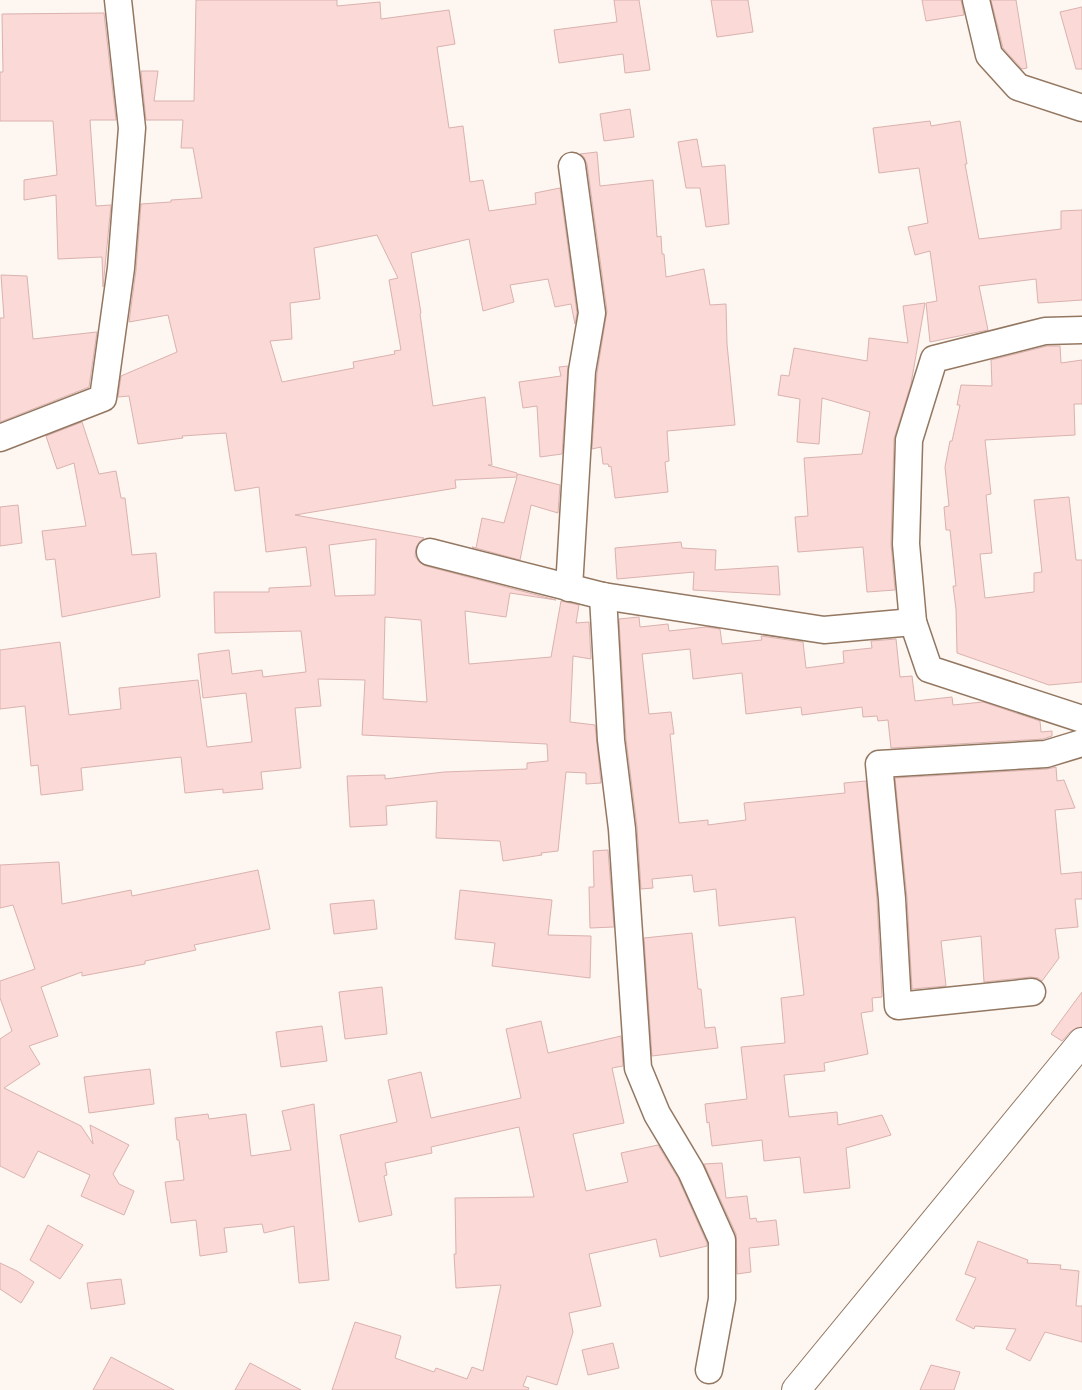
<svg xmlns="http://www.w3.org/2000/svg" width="1082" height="1390" font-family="Signika,sans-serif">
  <rect width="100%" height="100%" fill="#fdf6f1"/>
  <g fill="#fbd9d7" stroke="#dab2ae" fill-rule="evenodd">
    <path d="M196,0H337V6L380,2L381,19L449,10L455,44L437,47L449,128L463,126L470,182L483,180L489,211L536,204L535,193L560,188L577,313L575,324L571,304L555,307L548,279L510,285L514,302L483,311L469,239L411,253L421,313L420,314L433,406L485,397L492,465H488L517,473V476L518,474L560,485L558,513L531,505L520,560L472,547L476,548L482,518L504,523L517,477L455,480L456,488L295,515L424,538L419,542L416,548L415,556L419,562L426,566L556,600L510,593L506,617L465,611L469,664L551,657L561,601L579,605L576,623L589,622L591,659L573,656L570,722L595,725L601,783L586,784V773L566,772L558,851L541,853L542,855L503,861L500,841L436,838L437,801L386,806L387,825L350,827L347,776L385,775V779L444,772L527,769V763L548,761L547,744L362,735L365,680L318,679L321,706L295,708L301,768L261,772L263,789L223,793V789L185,793L181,757L81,768L83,790L41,795L38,765L31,766L25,706L0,709V650L60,642L69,715L121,709L119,688L198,680L207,747L252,742L246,693L203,698L198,654L229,650L232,674L262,670L263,677L306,672L301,631L215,633L214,592H269V588L311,586L306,547L266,552L259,487L235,491L226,433L182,436L183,438L138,444L129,396L118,397L121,376L177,352L168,315L129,322L136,270L141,204L171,202V200L202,198L193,148H181L183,120H146L141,71H158L154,101H194ZM377,235L398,278L389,280L401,350L394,351L395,354L353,362L354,368L282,382L270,341L292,339L290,303L320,299L314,248ZM376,539L375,595L335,596L329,545ZM385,617L421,620L427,702L383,699Z"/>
    <path d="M614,0H639L650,70L625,73L623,54L559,63L554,30L617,22Z"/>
    <path d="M711,0H748L753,32L717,37Z"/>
    <path d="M922,0H961L964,15L926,21Z"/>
    <path d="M991,0H1016L1027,68L1022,69L1003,48Z"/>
    <path d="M1082,7V69H1076L1060,12Z"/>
    <path d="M104,13L116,120H90L96,206L111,205L103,287L102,257L58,259L56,195L24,200V180L57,175L53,121H0V72H3L2,14Z"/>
    <path d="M630,109L634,137L604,141L600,114Z"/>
    <path d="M930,121L931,126L960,121L967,164H965L979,239L1061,229V211L1082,210V300L1038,303L1036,279L979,286L988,330L930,342L926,303L937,301L930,251L915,255L908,227L928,223L919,168L879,173L873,128Z"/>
    <path d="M697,139L702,167L725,165L729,224L706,227L700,188H686L678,142Z"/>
    <path d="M597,152L600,186L653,180L657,237L661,236L662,254H664L666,277L704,269L710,305L726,304L727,344L735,425L667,431L669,461L665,462L668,492L615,498L611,466L609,467L608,464H603L601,447L592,449L597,373L607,311L587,164L584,157L580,154Z"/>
    <path d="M1,275L27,276L33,339L97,332L89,387L0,422V318H4Z"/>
    <path d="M925,303L911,384L894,439L891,544L895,590L867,592L863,547L798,552L795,517L808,516L804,458L862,454L870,412L822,398L819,444L797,442L800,399L778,395L781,375L789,376L794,348L867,361L869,338L908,343L903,306Z"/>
    <path d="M1047,346H1060L1061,363L1082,360V404H1074L1075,435L985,440L991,494L986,495L992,553L980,554L985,598L1034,592V573L1042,572L1034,500L1069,497L1076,560H1082V682L1049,685L957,653L956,609L953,586H956L950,530H946L944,507L949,506L945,467L950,441H952L960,405H957L961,385L992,386L991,360Z"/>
    <path d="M568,366L562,454L540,457L537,406L523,408L519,382L561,376L559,367Z"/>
    <path d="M82,422L99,474L116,471L121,498H125L132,555L156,553L160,597L62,617L55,559L46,560L42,531L86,526L74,463L57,469L46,436Z"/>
    <path d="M18,505L22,543L0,546V507Z"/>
    <path d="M681,542L682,548L716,550L715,570L778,566L780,595L693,590L694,572L617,579L615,548Z"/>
    <path d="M639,617L640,627L668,624L669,631L706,627L720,629L722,644L762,640L761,636L803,642L806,668L844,663L843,651L872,648L871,641L896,639L900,677L912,676L915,701L952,697L953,705L983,702L1040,721L1041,732L1052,731V736L1043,739L891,748L888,720L878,721L877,716L863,717L862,707L802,715L801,707L746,714L742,673L693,679L690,649L642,654L649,714L671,712L674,734H670L679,823L708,820V825L746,820L744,803L845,793L844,783L866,781L877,900L882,997L872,998L873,1011L861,1013L868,1054L824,1063L825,1071L784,1075L789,1117L837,1112L838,1125L882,1115L891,1135L846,1148L850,1188L804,1193L800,1157L764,1161L762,1140L712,1146L709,1122L707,1123L705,1104L747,1099L741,1047L785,1043L781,998L804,995L795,917L719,926L716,889L694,892L692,875L652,879L653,888L641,889L637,827L626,739L619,619Z"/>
    <path d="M1056,767L1057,781L1064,780L1075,808L1055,810L1061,874L1082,872V899H1075L1078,927L1055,929L1059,958L1042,981L1038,978L1030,977L984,982L981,936L941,941L946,986L912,989L907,898L895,778L1047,769Z"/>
    <path d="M608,850L614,927L590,928L589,887H594L593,851Z"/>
    <path d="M59,862L62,904L131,890L132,896L258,870L270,929L194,945L196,950L145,961V964L82,976V972L41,987L58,1036L29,1046L40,1064L4,1088L81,1126L93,1144L90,1125L129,1145L113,1174L119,1184L134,1191L124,1215L81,1196L90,1175L38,1151L24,1178L0,1166V1039L12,1031L0,998V981L35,969L13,905L0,908V865Z"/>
    <path d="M460,890L552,900L548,935L591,936L590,978L492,966L495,943L455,939Z"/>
    <path d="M374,900L377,929L334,934L330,904Z"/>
    <path d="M692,933L698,989H701L705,1028L715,1027L718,1048L652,1056L644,938Z"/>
    <path d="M382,987L387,1034L345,1039L339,992Z"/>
    <path d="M1082,992V1027L1076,1028L1070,1032L1062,1041L1051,1034Z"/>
    <path d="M541,1021L548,1053L621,1036L623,1066L612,1068L624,1123L573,1134L586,1191L628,1182L621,1153L658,1145L678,1178L707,1243V1246L660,1257L656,1239L589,1254L601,1306L569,1313L573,1332L557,1385L527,1376L523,1386L529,1388L528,1390H332L355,1322L401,1336L395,1358L434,1372L436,1368L467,1379L472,1367L483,1371L501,1285L456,1288L454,1254H456L455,1198L534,1197L519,1127L431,1147L432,1153L385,1163L387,1175L384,1176L392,1215L359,1222L340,1135L397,1122L388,1080L421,1072L431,1118L521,1098L506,1029Z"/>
    <path d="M322,1026L327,1061L281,1067L276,1032Z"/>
    <path d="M150,1069L154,1104L89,1113L84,1077Z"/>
    <path d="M314,1104L329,1280L299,1283L294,1226L264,1233L262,1224L224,1228L227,1252L200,1256L196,1220L171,1223L165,1182L184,1180L179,1140H177L175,1118L208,1114L209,1119L246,1114L251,1156L291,1150L282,1111Z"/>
    <path d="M722,1163L726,1198L747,1196L750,1219L756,1218L757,1222L776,1220L779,1245L749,1248L751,1272L737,1274L736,1234L704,1164Z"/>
    <path d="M48,1225L83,1245L60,1279L30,1260Z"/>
    <path d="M978,1241L1028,1260L1027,1263L1061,1265L1060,1269L1079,1271L1076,1306H1082V1342L1045,1332L1030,1361L1006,1349L1016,1329L975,1326L974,1329L956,1320L976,1278L965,1274Z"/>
    <path d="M0,1263L17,1271L34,1282L21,1303L0,1289Z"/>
    <path d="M121,1279L125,1304L91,1309L87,1283Z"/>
    <path d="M613,1343L619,1368L588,1375L582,1350Z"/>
    <path d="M111,1357L174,1390H93Z"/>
    <path d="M250,1363L301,1390H235Z"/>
    <path d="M931,1365L960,1372L954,1390H920Z"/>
  </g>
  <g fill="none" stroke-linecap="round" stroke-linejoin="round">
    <g stroke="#937761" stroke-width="29">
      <g id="street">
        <path d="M976,0L989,55L1018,87L1082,108"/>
        <path d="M1082,330L1045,331L934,359L909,440L906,544L913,622L929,669L1082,719"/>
        <path d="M0,438L103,398L121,268L132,128L118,0"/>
        <path d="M430,552L603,596L824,630L913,622"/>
        <path d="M569,588L582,371L592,313L572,166"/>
        <path d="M603,596L611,740L622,829L638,1068L657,1114L691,1171L722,1240V1299L709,1370"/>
        <path d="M1032,992L898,1006L892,899L879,764L1046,754L1082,743"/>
      </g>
    </g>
    <g stroke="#937761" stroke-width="30">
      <path id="primary" d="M796,1390L1082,1042"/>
    </g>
    <use href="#street" stroke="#fff" stroke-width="26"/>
    <use href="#primary" stroke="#fff" stroke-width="28"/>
  </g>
</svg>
